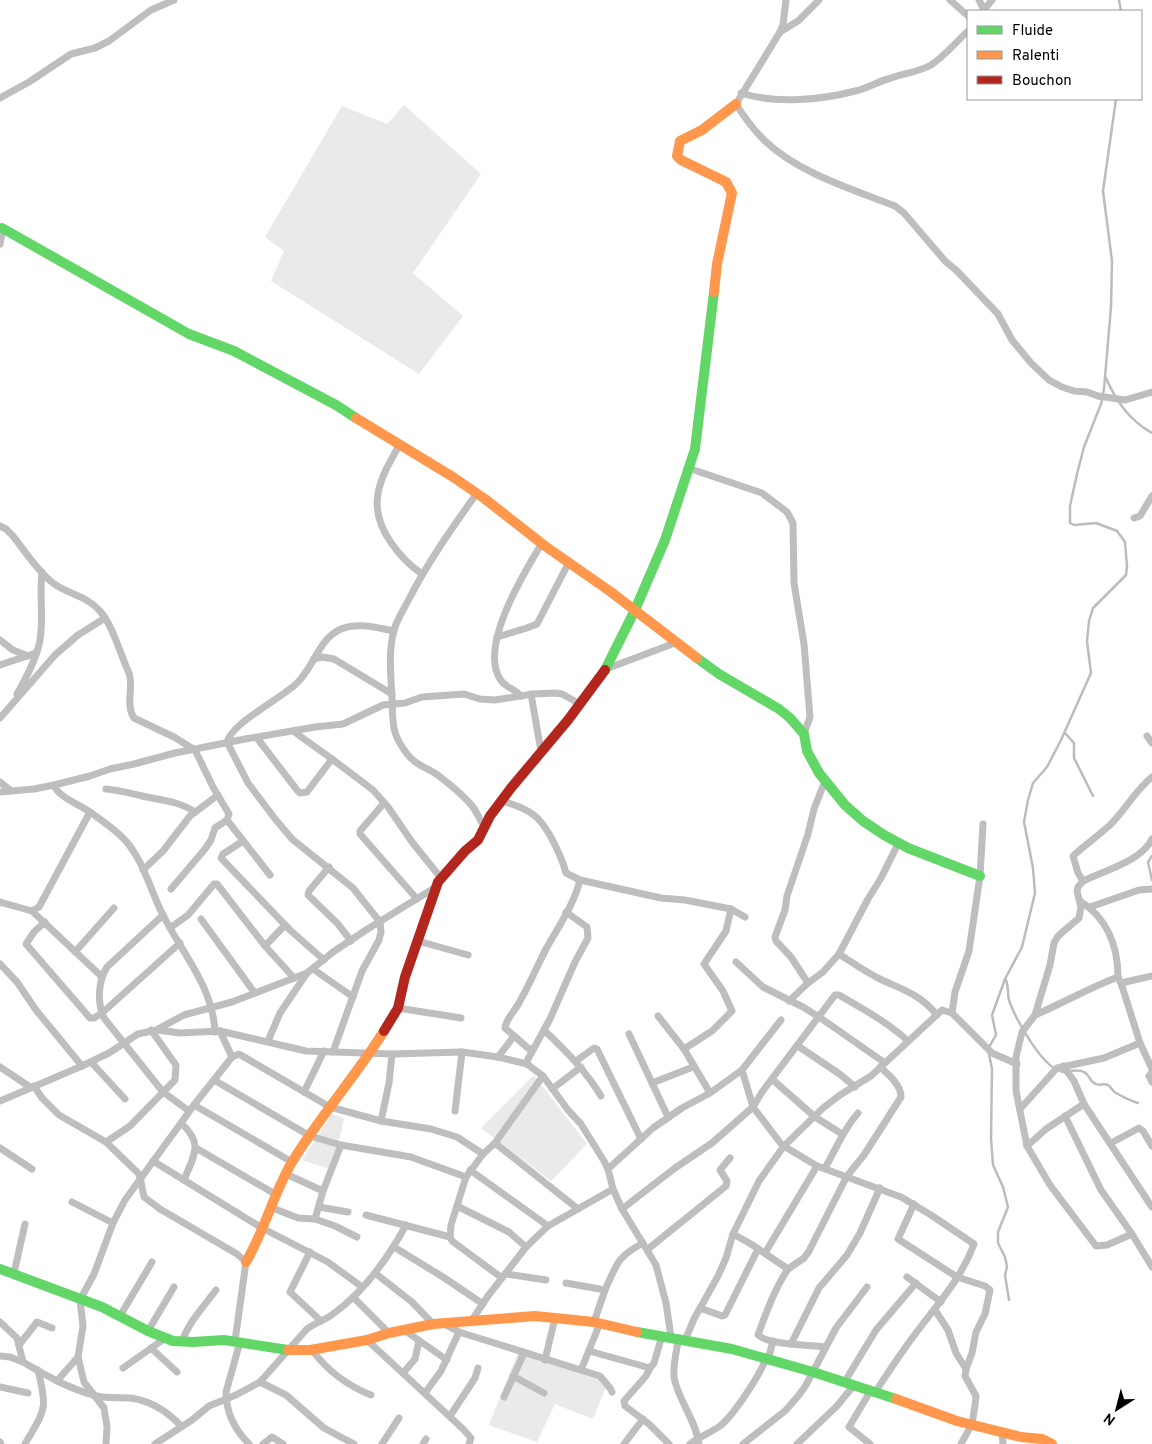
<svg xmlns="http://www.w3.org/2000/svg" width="1152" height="1444" font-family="Overpass,sans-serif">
  <rect width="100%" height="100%" fill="#fff"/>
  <g fill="#eaeaea">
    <path d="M404,105L481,174L413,273L463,316L419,374L271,281L284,251L265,237L342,106L387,124Z"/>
    <path d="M534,1075L587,1144L551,1181L481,1128Z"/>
    <path d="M332,1114L344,1118L333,1170L302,1160Z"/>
    <path d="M518,1352L609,1380L593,1419L555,1404L537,1442L489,1425Z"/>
  </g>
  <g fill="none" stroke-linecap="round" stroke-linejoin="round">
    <g stroke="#bcbcbc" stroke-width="2.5">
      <path d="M1119,0L1121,11"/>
      <path d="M1106,378C1116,401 1129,420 1152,433"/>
      <path d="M1065,733L1074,743V758L1093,796"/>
      <path d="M1152,856L1148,862L1152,880"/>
      <path d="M1006,980C1009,988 1007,996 1010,1003C1017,1021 1044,1071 1064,1072"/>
      <path d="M1070,1071C1093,1068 1086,1081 1096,1084C1100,1086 1104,1083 1108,1085C1111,1087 1113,1092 1116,1093C1123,1097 1131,1101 1138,1103"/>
      <path d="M1009,1300L1005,1275L1007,1267L1005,1257L998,1243V1232L1008,1207L1003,1187L993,1165L991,1138L992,1069L988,1049L996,1035L992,1015L1005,979L1022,947L1035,893L1033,868L1024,822L1028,800L1033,783L1047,767L1061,740L1091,673L1087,641L1089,621L1093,608L1126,575L1127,566L1125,542L1117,531L1096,523L1074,525L1070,523V506L1077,474L1084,447L1101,404L1104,389L1111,307L1112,261L1103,191L1116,99"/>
    </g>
    <g stroke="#bebebe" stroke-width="7">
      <path d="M786,0L783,25L780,32L736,104C744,117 753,129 764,140C798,173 852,189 895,206L904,213L945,261L957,271L998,314L1012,340L1031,363L1049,380L1062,387L1074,391L1087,392L1098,396L1125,400L1152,392"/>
      <path d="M950,0L968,16"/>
      <path d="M979,0L984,10"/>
      <path d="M983,11L992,0"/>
      <path d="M780,32L798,21L819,0"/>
      <path d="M741,93C774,104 822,100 855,91C868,88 879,81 891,78C904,73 919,72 931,65C945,56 956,42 968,31"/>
      <path d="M0,98L29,82L71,54L95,48L109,41L151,10L174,0"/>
      <path d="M0,244L2,233L0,227"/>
      <path d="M400,444C379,480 365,507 392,544C401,557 409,565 422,574"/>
      <path d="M688,468L762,493L787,512L793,523L794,583L804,644L809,705L810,717L804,734"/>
      <path d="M477,493C452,528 428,562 409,599C404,609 397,619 394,630C388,652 391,676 392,698C393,724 391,734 408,755C416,766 429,768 439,776C448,783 466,798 473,807C477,813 480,820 484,826"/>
      <path d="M1134,518L1140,516L1152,496"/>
      <path d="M0,526L6,529L13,536C24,550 39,573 53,583C67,594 87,596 99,610C113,625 120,654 129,673C134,688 125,704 134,718L174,737L195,750L213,787L229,814L227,820L215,828L211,840L205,849L171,889"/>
      <path d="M497,637L527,628L537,624L569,562"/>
      <path d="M0,640L13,650L28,656"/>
      <path d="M314,659L322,657L334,659L392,694"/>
      <path d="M0,665L36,653"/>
      <path d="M606,669L675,643"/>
      <path d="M17,694C26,678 37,658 40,640C44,617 39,595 42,572"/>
      <path d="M531,694L541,751"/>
      <path d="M521,696C515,689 503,686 500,679C479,645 524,573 542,543"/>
      <path d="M0,718L55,655L78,635L105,618"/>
      <path d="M1147,736L1152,743"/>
      <path d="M257,738L297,790L300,793L307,792L332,759L293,731"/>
      <path d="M332,759L373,790L388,807L412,842L441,878"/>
      <path d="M0,782L10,790"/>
      <path d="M54,785C59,798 79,804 90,812C101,820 113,828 123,838C143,858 150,890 163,915C182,953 213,987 215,1032"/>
      <path d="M106,789C119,790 129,793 142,796C160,800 179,801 195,812"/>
      <path d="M0,792L34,789L54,785L90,776L110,769L134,764L175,753L245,739L315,727L343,724L383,705L405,703L422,697L464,694L480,699L495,700L533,694L555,693L562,694L580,704"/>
      <path d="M502,801C515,805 531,810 540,821C550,832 562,858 566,873L580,880"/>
      <path d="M384,803L360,831V834L417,899"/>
      <path d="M227,820L270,875"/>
      <path d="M243,841L223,854L221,858L290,930L324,960"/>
      <path d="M329,867L309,891L308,895L338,924L351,941"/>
      <path d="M143,870L163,851L190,816L218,795"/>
      <path d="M1083,881L1078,873L1073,856C1085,845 1098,836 1110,825C1125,810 1135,791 1152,777"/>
      <path d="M1080,901C1107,918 1118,946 1118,977"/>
      <path d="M0,902L32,911L39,907L90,812"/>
      <path d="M1090,907L1139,890L1152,889"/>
      <path d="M32,911L101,976"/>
      <path d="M163,915L107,967C98,981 97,1003 104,1018L163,1092L189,1111"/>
      <path d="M201,919L254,992"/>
      <path d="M45,922L34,932L26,944L90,1018H94L102,1013L180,943"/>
      <path d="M170,928L188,915L214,884H217L265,946L294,978"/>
      <path d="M418,941L468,955"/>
      <path d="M265,946L285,925"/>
      <path d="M75,952L114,908"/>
      <path d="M839,954C853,963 867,973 882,980C904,990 921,995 937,1015"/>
      <path d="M736,962L763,987L803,1007L819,1017L885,1063"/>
      <path d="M0,964L17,982L36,1010L82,1066"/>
      <path d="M313,969L353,997"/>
      <path d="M808,983L791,957L776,941L775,937L785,910L787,896L808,834L814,809L825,781"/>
      <path d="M1121,983L1152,976"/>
      <path d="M789,1001L808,983L823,972L839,954L868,899L881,878L898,844"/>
      <path d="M398,1008L461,1018"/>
      <path d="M952,1013L955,992L969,951L980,876L983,824"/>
      <path d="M1035,1015C1063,1003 1089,988 1118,977L1121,983L1140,1043L1152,1069"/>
      <path d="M658,1016L684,1049L710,1093"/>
      <path d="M781,1020L742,1070L753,1107L782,1145L817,1166L901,1197L931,1215L974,1244C961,1280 935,1307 913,1337C900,1354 888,1373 876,1391"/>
      <path d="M158,1029L184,1015L232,1002L307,973L333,952L366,930L436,887"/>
      <path d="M544,1030C566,1051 586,1071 601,1096"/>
      <path d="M220,1031L232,1057"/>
      <path d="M629,1034L668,1117"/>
      <path d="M268,1041L280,1013L307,973"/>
      <path d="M798,1046L841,1075L855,1087"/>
      <path d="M532,1049H529L505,1028C506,1018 516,1010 520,1001C530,984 537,966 546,949C558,927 574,905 580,880L661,898L685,900L731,909L745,917"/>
      <path d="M684,1049L712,1031L732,1011L723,991L704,964L726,931L731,909"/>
      <path d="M333,1052L362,971L379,940L381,932L380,922L353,888L292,839L276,820L248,783L227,742C232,723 280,699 296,684C314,668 318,639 341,629C358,622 377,628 394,631"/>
      <path d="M498,1057L514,1036"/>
      <path d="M576,1061L594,1048L597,1049L641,1139"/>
      <path d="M91,1062L125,1099"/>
      <path d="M527,1064L528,1059L550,1019L575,962L588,938L587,927L566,912"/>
      <path d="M1063,1066L1074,1081L1084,1104"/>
      <path d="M0,1067L30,1087"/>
      <path d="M1152,1072L1149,1076L1152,1082"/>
      <path d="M214,1080L310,1136L341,1145L411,1157L466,1177"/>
      <path d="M773,1080L815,1117L842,1134"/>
      <path d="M652,1083L693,1067"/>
      <path d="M34,1086L42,1098L59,1115L106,1142L138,1173L140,1177L144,1197L160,1209L237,1254L246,1262L235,1341"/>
      <path d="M552,1089L581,1067"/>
      <path d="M304,1092L324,1051"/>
      <path d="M0,1101L82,1066L109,1053L138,1034L157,1030L180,1033L220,1031L306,1051L392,1054L462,1052L498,1057L527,1064L543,1076L568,1110L581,1124L604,1161L608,1169L613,1189L622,1209L656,1265L666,1303L671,1337"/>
      <path d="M194,1105L232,1057L239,1054L330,1107L381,1121L431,1129L457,1137L483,1154"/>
      <path d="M1020,1109L1057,1068L1104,1058L1140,1043"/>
      <path d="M455,1111L462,1052"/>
      <path d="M1065,1116L1101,1190L1132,1234L1152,1267"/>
      <path d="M381,1121L389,1083L392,1054"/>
      <path d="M181,1123C204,1144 194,1155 184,1180"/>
      <path d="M106,1142L130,1126L175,1080L176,1065L151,1030"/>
      <path d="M495,1143L578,1209"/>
      <path d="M1111,1143L1139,1128L1143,1131L1152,1146"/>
      <path d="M1027,1146L1046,1129L1084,1104L1152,1207"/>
      <path d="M0,1148L32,1169"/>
      <path d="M196,1148L275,1194"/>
      <path d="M153,1161L262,1228L328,1262L362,1287"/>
      <path d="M825,1168C836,1149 843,1130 858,1113"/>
      <path d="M608,1169L653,1128L682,1108L710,1093L742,1070"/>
      <path d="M470,1170L548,1226"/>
      <path d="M286,1174L323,1191"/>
      <path d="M72,1202L113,1223"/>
      <path d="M914,1204L898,1239L957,1277L985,1286L990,1290L985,1314L976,1332L972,1353L966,1369L965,1376L976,1396L975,1405L972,1424L961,1444"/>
      <path d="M457,1206L509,1232L526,1247"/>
      <path d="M270,1207L298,1218L315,1219L335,1226L357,1237"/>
      <path d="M319,1207L348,1212"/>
      <path d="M622,1209L675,1168L712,1143L753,1107L762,1092L835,995H839C863,1009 887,1022 908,1041"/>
      <path d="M366,1215L450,1237"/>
      <path d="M315,1219L323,1191L341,1145"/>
      <path d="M733,1234L751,1244L788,1269C775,1288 766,1313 758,1335C769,1345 810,1345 826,1347"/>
      <path d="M1132,1234L1107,1245L1096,1246L1050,1185L1027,1146L1016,1091V1057L1022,1032L1035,1015L1050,965L1054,943L1058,936L1079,918L1081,907L1077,891L1078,887L1083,881C1105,870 1140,862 1152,839"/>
      <path d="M394,1247L443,1277L483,1304"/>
      <path d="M648,1249L726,1186L727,1181L720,1170L730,1158"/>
      <path d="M310,1252L290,1292L321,1321"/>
      <path d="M765,1253L817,1166"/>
      <path d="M788,1269L804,1258L809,1251L847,1176L864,1155L901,1097C901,1085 889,1075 880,1067"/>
      <path d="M14,1273L25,1224"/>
      <path d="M375,1273L412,1302L433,1324"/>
      <path d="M506,1274L546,1280"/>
      <path d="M907,1277L941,1302"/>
      <path d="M502,1278L452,1241L450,1237L451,1225L466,1177L483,1154L495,1143L543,1076"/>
      <path d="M566,1283L605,1290L594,1322"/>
      <path d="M605,1290C617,1264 617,1257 643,1243"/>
      <path d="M353,1297L389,1333"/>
      <path d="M700,1308L722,1316L725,1315L758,1249"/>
      <path d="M935,1310L948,1330L956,1353L966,1369"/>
      <path d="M120,1316L152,1262"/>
      <path d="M472,1320L488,1296L526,1247L548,1226L613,1189"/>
      <path d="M0,1322L17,1338L23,1362C45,1375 68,1388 93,1395C105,1399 119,1397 131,1398C151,1401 168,1412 181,1426"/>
      <path d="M444,1324L459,1332L600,1376L610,1388L612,1392"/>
      <path d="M404,1330L447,1360"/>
      <path d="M148,1331L174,1287"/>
      <path d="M679,1338C676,1351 673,1364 674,1377C677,1398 696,1420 699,1444"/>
      <path d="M367,1340L463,1429L471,1438L469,1444"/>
      <path d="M685,1340L694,1319L718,1276L726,1258L733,1234L759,1181L784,1146L823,1108L840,1095L871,1076L942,1010L952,1013L992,1053L1017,1064"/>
      <path d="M182,1342C188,1323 204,1306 216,1290"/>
      <path d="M240,1342L226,1392C226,1412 235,1430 249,1444"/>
      <path d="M791,1344L819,1288L847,1255L860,1233L880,1188"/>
      <path d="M19,1345L37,1322L52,1328"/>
      <path d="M151,1348L177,1372"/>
      <path d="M312,1350C327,1370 348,1386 371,1395"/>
      <path d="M589,1351L650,1368L654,1363L662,1336"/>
      <path d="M0,1356L10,1357L23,1362"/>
      <path d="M545,1360L555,1318"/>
      <path d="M768,1360L773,1341"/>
      <path d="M123,1368L164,1339"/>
      <path d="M650,1368L646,1376L624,1401L625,1406L649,1424L669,1444"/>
      <path d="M581,1370L600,1323"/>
      <path d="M403,1373L415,1359L419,1341"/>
      <path d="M513,1376L544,1393"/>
      <path d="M57,1381L78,1357"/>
      <path d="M260,1382L286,1395L324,1428L354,1444"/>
      <path d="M844,1383L876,1330L916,1283"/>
      <path d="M0,1387L28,1393"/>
      <path d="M425,1393L441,1371L459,1332"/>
      <path d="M504,1397L524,1353"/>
      <path d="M450,1416L475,1378L478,1368"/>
      <path d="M1002,1432L1003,1444"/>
      <path d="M0,1442L1,1444"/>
      <path d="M25,1444C45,1409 48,1411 38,1370"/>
      <path d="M106,1444L107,1427L104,1408L84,1382L78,1357L83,1326L80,1300L94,1274L113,1223L125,1200L194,1105L292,1162"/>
      <path d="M155,1444L192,1420L209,1406L236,1395L260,1382L306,1330C314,1323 324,1321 333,1314C364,1292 388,1258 406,1225"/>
      <path d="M263,1444L272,1437L283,1444"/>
      <path d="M382,1444L399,1418"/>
      <path d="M423,1444L426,1439"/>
      <path d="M624,1444L643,1419"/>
      <path d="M690,1444C699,1437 710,1433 720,1426C734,1415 759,1376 766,1359"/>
      <path d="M743,1444L785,1411L799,1395L806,1385L836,1328L867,1287"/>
      <path d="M797,1444L837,1406L854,1385"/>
      <path d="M870,1444L849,1427L871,1390"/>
    </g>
    <g stroke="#63d668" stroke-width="10">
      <path d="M2,228L189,334L234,351L336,405L356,418"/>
      <path d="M697,658L719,674L779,709L790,718L804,734L807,751L819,773L845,805L863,821L884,835L908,848L980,876"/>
      <path d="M605,670L635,610L665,540L695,449L714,292"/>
      <path d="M0,1269L102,1307L148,1331L173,1341L193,1342L224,1340L288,1350"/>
      <path d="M637,1332L732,1349L813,1372L896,1399"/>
    </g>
    <g stroke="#ff974d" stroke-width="10">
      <path d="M714,292L717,264L732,193L726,182L681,160L677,156L680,141L702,130L736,104"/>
      <path d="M356,418L453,477L485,499L545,546L611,592L697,658"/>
      <path d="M246,1262C265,1230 273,1194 292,1162C320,1116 356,1076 384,1031"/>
      <path d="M288,1350H310L367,1340L389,1333L433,1324L535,1316L594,1322L637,1332"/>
      <path d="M896,1399L957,1421L1021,1437L1042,1439L1052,1444"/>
    </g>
    <path stroke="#b3261e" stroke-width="10" d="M384,1031L398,1008L405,977L438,882L465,851L478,840L490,816L511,788L568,720L605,670"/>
  </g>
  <rect x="967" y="10" width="175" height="90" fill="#ffffff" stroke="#999999"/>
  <rect x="977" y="26" width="25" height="8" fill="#63d668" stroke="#999999"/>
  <text x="1012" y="35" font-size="15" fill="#000000">Fluide</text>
  <rect x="977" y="51" width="25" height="8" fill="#ff974d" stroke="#999999"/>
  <text x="1012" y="60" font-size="15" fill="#000000">Ralenti</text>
  <rect x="977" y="76" width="25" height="8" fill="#b3261e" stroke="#999999"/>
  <text x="1012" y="85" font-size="15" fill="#000000">Bouchon</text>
  <g transform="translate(1117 1409) rotate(216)" stroke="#ffffff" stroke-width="4" paint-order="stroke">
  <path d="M0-4L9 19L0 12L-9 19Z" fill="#000000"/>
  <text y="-8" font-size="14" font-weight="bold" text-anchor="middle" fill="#000000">N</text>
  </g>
</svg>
